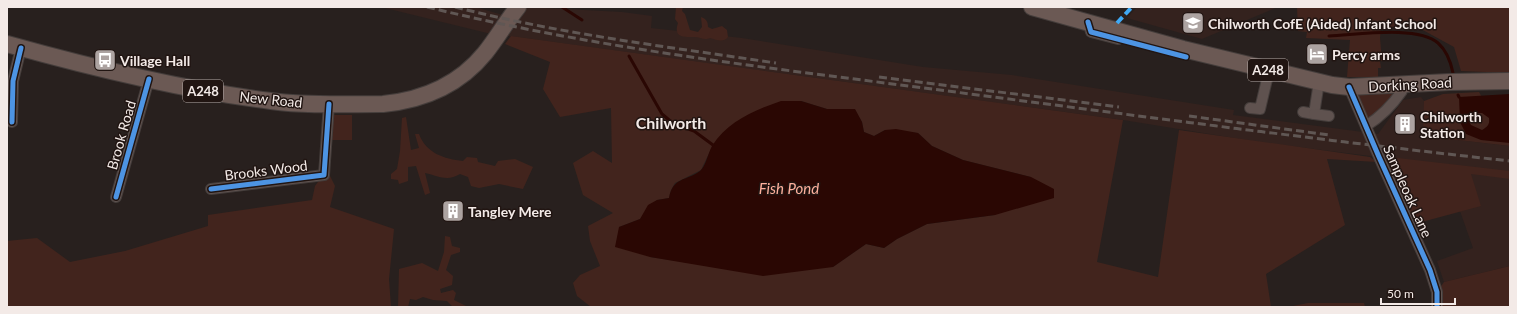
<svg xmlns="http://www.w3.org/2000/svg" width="1517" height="314" font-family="Lato,sans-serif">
  <rect width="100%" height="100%" fill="#28201e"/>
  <g fill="#34221e">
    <path d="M381,7H475L510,17L521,16L527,7L622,12L652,16L651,28L742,38L923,67L1012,75L1234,110L1233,115L1378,134L1403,100L1421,97L1424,101V136L1510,146V266L1444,282L1437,261L1473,248L1460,211L1481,205L1389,163L1386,158L1265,143L1123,120L487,33Z"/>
    <path d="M1137,7H1278L1202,39L1127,18Z"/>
  </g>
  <g fill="#42241d" fill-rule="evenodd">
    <path d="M676,7H683L682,11L685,14L690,30L698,32L702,27L701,17C706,19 708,21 708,27L712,29L722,26L727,30L728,37C723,43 717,40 710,38C704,41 701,37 694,37C684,37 673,38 678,23L675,19Z"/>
    <path d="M1297,7H1510V73L1461,71L1454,47L1421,29L1381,26L1380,38L1382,61H1380L1381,68H1378V77H1347L1350,40L1306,38L1307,32L1298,31Z"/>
    <path d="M511,36L1123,120L1097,262L1158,277L1179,130L1370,157L1377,162L1327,159L1345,225L1266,274L1271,307H591L577,296L573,283L580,275L600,266L590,241L588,226L613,213L583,195L573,163L593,151L612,163L611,108L560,117L543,89L550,62L505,44ZM801,101L827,109L855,110L862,122L864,132L874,136L885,130L918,133L932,146L963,160L1031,177L995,215L927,224L897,239L884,248L866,244L833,267L690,263L650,257L619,227L640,219L657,200L669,198L671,190L675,183L701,170L713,145Z"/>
    <path d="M1349,87L1402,91L1370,124Z"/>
    <path d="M1479,92L1498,126L1510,127V146L1423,136L1424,101L1443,94Z"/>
    <path d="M332,115H352V140H331Z"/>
    <path d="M406,117L411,150L419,148L415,134H419C426,153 444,159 463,161L467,157L477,158L478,162L495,166L498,161L515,159L533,167L523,189L499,184L479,188L471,186L468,177L460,174C447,182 439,176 425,173L430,193L425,195L416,166L408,167V181L399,184L398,180L391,179V174L397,169L400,151L402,118Z"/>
    <path d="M1389,157L1510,171V179L1471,174L1481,206L1418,223L1405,214L1379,158Z"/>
    <path d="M327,170L335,186L330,207L394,229L389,279L391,307H7V241L37,238L70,262L125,251L208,226V215L312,200L315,186Z"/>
    <path d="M445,236L450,237L452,246L460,248V252L451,255L446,270L453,276L452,285L440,289L441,293L453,290L456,293L454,300L468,307H453L447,301L433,300L423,297L416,300L410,299L408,307H398L399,269L422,263L438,271L444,252Z"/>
    <path d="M1510,266V307H1437V292L1444,282Z"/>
    <path d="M1308,303H1364L1365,307H1288Z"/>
  </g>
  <g fill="#2a0703" fill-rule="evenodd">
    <path d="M1510,94V143L1481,140L1466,134L1460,122L1459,97ZM1474,113H1482L1489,118C1490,125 1487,127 1482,130L1471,125L1468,119L1469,115Z"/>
    <path d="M781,101H801L827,109H855L862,122L864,132L874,136L885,130L896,129L918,133L932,146L963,160L1031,177L1054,189V198L995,215L927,224L897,239L884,248L866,244L833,267L763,276L650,257L615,247L619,227L640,219L648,205L657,200L669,198C673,177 686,181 700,171C706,166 708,153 712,146C728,121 755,110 781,101Z"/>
  </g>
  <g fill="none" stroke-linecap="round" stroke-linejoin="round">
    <g stroke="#2a0703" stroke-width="3">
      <path d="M562,7L582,20"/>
      <path d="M1329,36C1357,35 1417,25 1438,43C1446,50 1451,63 1453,73"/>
      <path d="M629,56L662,114L674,124L694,131L713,145"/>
      <path d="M1458,95L1459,97"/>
    </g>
    <g stroke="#443d3b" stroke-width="12">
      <g id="street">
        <path d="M1088,22L1091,32L1118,39"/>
        <path d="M1349,87L1379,157L1430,270L1437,292V307"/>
        <path d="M1250,108L1260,109L1269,71"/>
        <path d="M1303,112L1314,114L1319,82"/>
        <path d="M1314,114L1329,116"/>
        <path d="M12,122L13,81L21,48"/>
        <path d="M1366,126C1379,118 1393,104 1402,91L1401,84"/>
        <path d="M211,189L324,175L329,104"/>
        <path d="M116,197L149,79"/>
      </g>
    </g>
    <g stroke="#443d3b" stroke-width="18">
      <g id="primary">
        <path d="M1032,7L1183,49L1332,85L1349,87L1449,82L1510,81"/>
        <path d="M7,44C93,68 182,90 271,101C308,106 346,104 383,104C424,100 459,85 485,53C497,38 506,22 518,7"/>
      </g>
    </g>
    <use href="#street" stroke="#5f524f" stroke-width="10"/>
    <use href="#primary" stroke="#6b5954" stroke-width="16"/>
    <g stroke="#605754" stroke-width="3" stroke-dasharray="8 4" stroke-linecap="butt">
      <path d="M427,7C594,48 762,67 932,89C1124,114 1317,140 1510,161"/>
      <path d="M455,7C560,34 669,47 776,63"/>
      <path d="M879,77L1119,107"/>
      <path d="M1189,116L1329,135"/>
    </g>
    <path stroke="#3fa9f5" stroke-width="4" stroke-dasharray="8 4" stroke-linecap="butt" d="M1117,23L1132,7"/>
    <g stroke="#211512" stroke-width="8">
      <g id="cycleway">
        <path d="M1088,22L1091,32L1186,57"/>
        <path d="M1349,87L1379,157L1430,270L1437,292V307"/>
        <path d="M12,122L13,81L21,48"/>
        <path d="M211,189L324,175L329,104"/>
        <path d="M116,197L149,79"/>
      </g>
    </g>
    <use href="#cycleway" stroke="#4d94e3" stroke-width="5"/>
  </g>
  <defs>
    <g id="school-square" transform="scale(1.15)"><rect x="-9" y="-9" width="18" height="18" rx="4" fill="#aca3a1" stroke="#211512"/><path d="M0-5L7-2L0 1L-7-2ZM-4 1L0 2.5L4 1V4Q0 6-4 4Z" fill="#fff"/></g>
    <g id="hotel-square" transform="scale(1.15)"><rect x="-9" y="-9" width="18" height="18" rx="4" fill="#aca3a1" stroke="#211512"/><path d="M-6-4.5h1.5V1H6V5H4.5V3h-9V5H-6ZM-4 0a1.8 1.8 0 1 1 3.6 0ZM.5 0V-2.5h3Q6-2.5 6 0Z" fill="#fff"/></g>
    <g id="bus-square" transform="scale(1.15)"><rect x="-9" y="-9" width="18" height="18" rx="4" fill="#aca3a1" stroke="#211512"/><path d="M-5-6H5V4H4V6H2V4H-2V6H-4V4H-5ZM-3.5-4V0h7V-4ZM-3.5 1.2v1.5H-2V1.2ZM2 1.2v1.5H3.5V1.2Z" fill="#fff"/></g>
    <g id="building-square" transform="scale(1.15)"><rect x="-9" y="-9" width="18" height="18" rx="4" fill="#aca3a1" stroke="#211512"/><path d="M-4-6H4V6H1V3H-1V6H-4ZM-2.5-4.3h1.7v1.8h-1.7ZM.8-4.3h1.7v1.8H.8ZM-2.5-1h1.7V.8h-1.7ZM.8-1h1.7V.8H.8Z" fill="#fff"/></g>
  </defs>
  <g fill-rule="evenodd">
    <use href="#school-square" x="1193" y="23"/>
    <use href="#hotel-square" x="1317" y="54"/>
    <use href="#bus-square" x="105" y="60"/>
    <use href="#building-square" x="1405" y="124"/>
    <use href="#building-square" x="453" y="211"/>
  </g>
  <g text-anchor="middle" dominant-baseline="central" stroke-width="3" stroke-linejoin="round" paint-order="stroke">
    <g fill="#211512" stroke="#b4aaa7" stroke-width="1">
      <rect x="1248" y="59" width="40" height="22" rx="3"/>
      <rect x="183" y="80" width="40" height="22" rx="3"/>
    </g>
    <g font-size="13" font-weight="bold" fill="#f3eae7">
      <text x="1268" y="70">A248</text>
      <text x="203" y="91">A248</text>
    </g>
    <g font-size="14" font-weight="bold" fill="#f3eae7" stroke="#211512" text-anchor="start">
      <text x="1208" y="23">Chilworth CofE (Aided) Infant School</text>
      <text x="1332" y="54">Percy arms</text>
      <text x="120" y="60">Village Hall</text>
      <text x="1420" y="116">Chilworth<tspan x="1420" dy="16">Station</tspan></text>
      <text x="468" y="211">Tangley Mere</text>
    </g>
    <g font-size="14" fill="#f3eae7" stroke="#211512">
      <text transform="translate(1410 84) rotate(-3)">Dorking Road</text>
      <text transform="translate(271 99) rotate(6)">New Road</text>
      <text transform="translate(121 135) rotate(-74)">Brook Road</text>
      <text transform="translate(266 170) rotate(-7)">Brooks Wood</text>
      <text transform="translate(1408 191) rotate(66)">Sampleoak Lane</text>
    </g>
    <g font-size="15" font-style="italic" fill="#feb09d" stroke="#211512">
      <text x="789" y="188">Fish Pond</text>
    </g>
    <g font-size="16" font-weight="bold" fill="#f3eae7" stroke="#211512">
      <text x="671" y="122">Chilworth</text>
    </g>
  </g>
  <rect width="1517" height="314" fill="none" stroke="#f3eae7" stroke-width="16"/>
  <path d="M1381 298v6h74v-6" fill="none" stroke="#f3eae7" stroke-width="2"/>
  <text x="1387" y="298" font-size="12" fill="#f3eae7" stroke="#211512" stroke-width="3" paint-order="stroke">50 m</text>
</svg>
